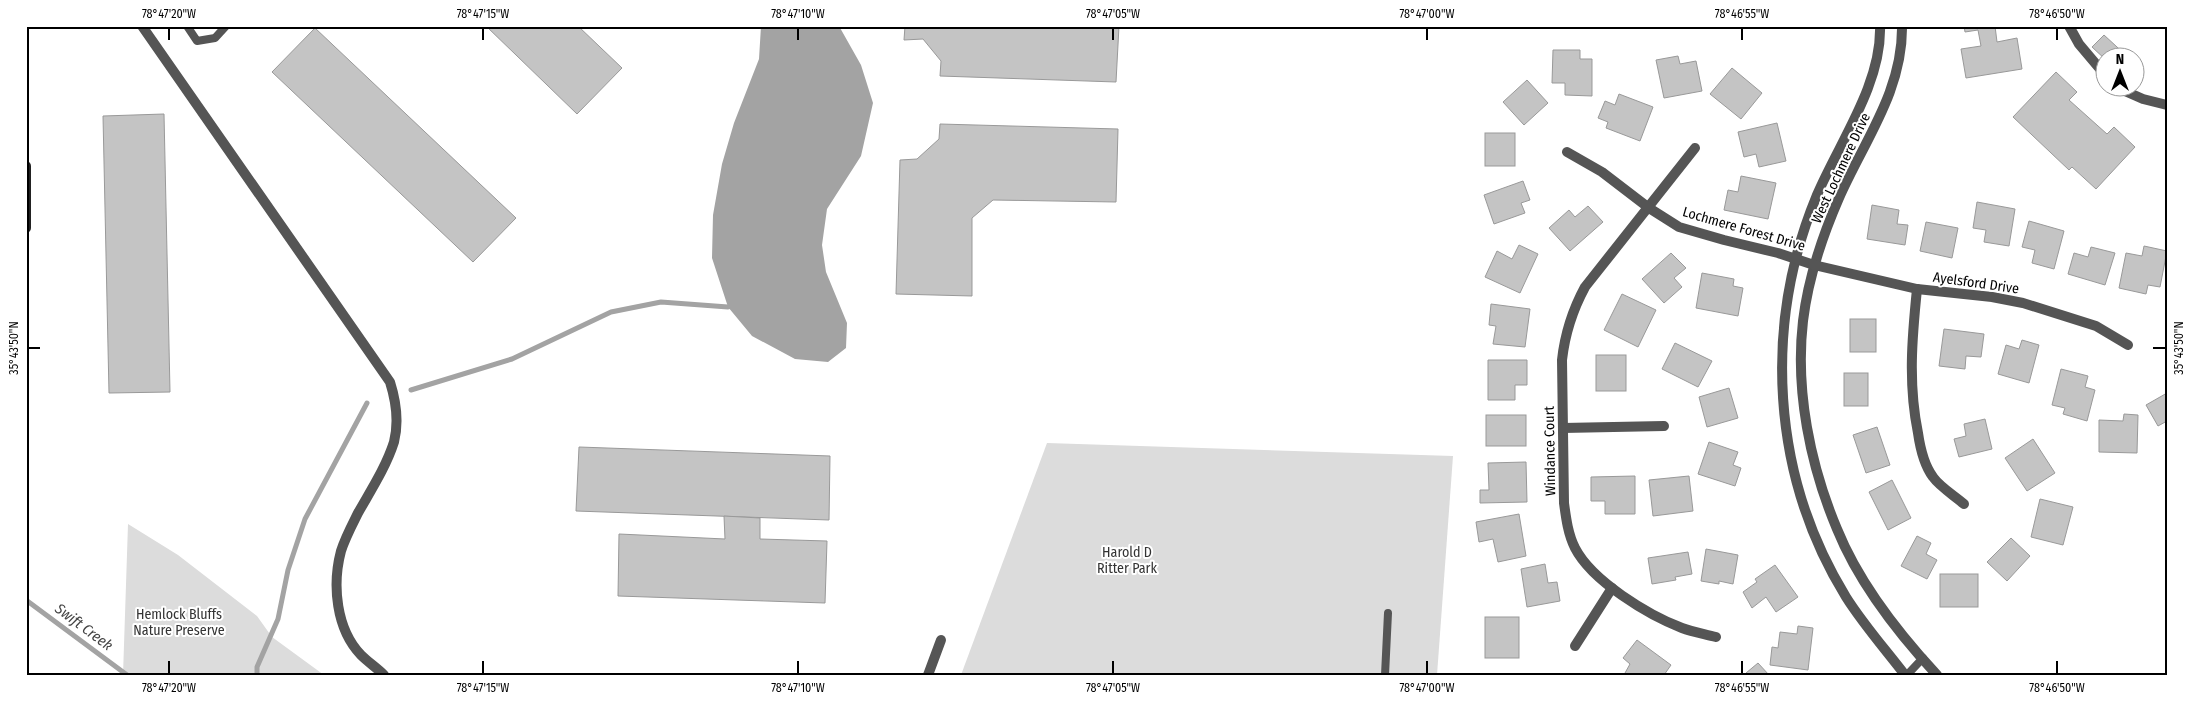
<svg xmlns="http://www.w3.org/2000/svg" width="2193" height="701" font-family="'Fira Sans Condensed',sans-serif">
  <rect width="100%" height="100%" fill="#fff"/>
  <g fill="#dcdcdc">
    <path d="M1047,443L1453,456L1437,675H961Z"/>
    <path d="M128,524L178,555L257,616L272,637L324,675H123Z"/>
  </g>
  <path fill="#a3a3a3" d="M761,26H839L861,65L873,103L861,156L827,209L822,245L826,272L847,323L846,348L828,362L795,359L752,336L728,307L712,258L713,215L722,164L734,123L759,59Z"/>
  <g fill="none" stroke-linecap="round" stroke-linejoin="round">
    <g stroke="#a3a3a3" stroke-width="5">
      <path d="M411,390L512,359L611,312L661,302L728,307"/>
      <path d="M26,600L127,675"/>
      <path d="M257,675V667L278,619L288,570L305,519L367,403"/>
    </g>
  </g>
  <g fill="#c4c4c4" stroke="#999">
    <path d="M486,26H578L622,68L577,114Z"/>
    <path d="M905,26H1119L1116,82L940,76L941,61L923,39L904,40Z"/>
    <path d="M1964,26H1995L1997,42L2017,38L2022,69L1966,78L1961,49L1981,46L1978,30L1965,32Z"/>
    <path d="M315,28L516,218L473,262L272,72Z"/>
    <path d="M2104,35L2129,58H2106V60L2092,47Z"/>
    <path d="M1553,50H1580V59H1592V96L1565,95V83H1552Z"/>
    <path d="M1678,56L1680,64L1696,61L1702,91L1664,98L1656,60Z"/>
    <path d="M1732,68L1762,93L1741,119L1710,94Z"/>
    <path d="M2056,72L2077,92L2069,100L2107,134L2114,127L2135,147L2096,189L2072,167L2069,170L2013,117Z"/>
    <path d="M1527,80L1548,103L1524,125L1503,102Z"/>
    <path d="M1619,94L1653,107L1640,141L1606,128L1608,122L1598,118L1605,101L1615,105Z"/>
    <path d="M164,114L170,392L109,393L103,116Z"/>
    <path d="M1777,123L1786,161L1759,167L1756,154L1744,157L1738,132Z"/>
    <path d="M940,124L1118,129L1116,202L993,200L972,218V296L896,294L900,160L917,159L939,139Z"/>
    <rect x="1485" y="133" width="30" height="33"/>
    <path d="M1741,176L1776,183L1768,219L1724,210L1728,190L1738,192Z"/>
    <path d="M1523,181L1530,200L1521,203L1525,213L1494,224L1484,195Z"/>
    <path d="M1977,202L2015,209L2009,246L1984,242L1986,230L1973,228Z"/>
    <path d="M1872,205L1899,210L1897,224L1908,225L1905,245L1867,239Z"/>
    <path d="M1588,206L1603,222L1570,251L1549,228L1569,210L1575,217Z"/>
    <path d="M2029,221L2064,231L2054,269L2032,263L2035,250L2022,247Z"/>
    <path d="M1926,222L1958,228L1952,258L1920,251Z"/>
    <path d="M1519,245L1538,254L1520,293L1485,277L1497,251L1512,259Z"/>
    <path d="M2144,246L2167,251L2160,287L2148,285L2146,294L2119,288L2126,253L2142,256Z"/>
    <path d="M2091,247L2115,253L2105,285L2068,274L2074,253L2088,257Z"/>
    <path d="M1671,253L1686,268L1674,278L1682,287L1664,303L1642,279Z"/>
    <path d="M1702,273L1734,279L1733,286L1743,288L1738,316L1696,308Z"/>
    <path d="M1622,294L1656,310L1638,347L1604,330Z"/>
    <path d="M1491,304L1530,309L1525,347L1493,344L1496,326L1489,325Z"/>
    <rect x="1850" y="319" width="26" height="33"/>
    <path d="M1944,329L1984,334L1981,357L1966,356L1965,369L1939,366Z"/>
    <path d="M2022,340L2039,345L2029,383L1998,374L2006,345L2019,349Z"/>
    <path d="M1675,343L1712,361L1698,387L1662,369Z"/>
    <rect x="1596" y="355" width="30" height="36"/>
    <path d="M1488,360H1527V385H1515V400H1488Z"/>
    <path d="M2061,369L2088,376L2085,387L2095,390L2087,421L2063,414L2065,408L2052,405Z"/>
    <rect x="1844" y="373" width="24" height="33"/>
    <path d="M1729,388L1738,418L1707,427L1699,397Z"/>
    <path d="M2167,393V421L2158,426L2146,405Z"/>
    <path d="M2124,414L2138,415L2137,453L2099,452V420L2123,421Z"/>
    <rect x="1486" y="415" width="40" height="31"/>
    <path d="M1985,419L1992,449L1959,457L1954,439L1966,436L1964,424Z"/>
    <path d="M1877,427L1890,465L1866,473L1853,435Z"/>
    <path d="M2033,439L2055,473L2027,491L2005,458Z"/>
    <path d="M1709,442L1738,452L1733,465L1741,468L1735,486L1698,474Z"/>
    <path d="M579,447L830,456L829,520L576,511Z"/>
    <path d="M1526,462L1527,502L1480,503V490H1489L1488,463Z"/>
    <path d="M1635,476V514H1605V501H1591V477Z"/>
    <path d="M1689,476L1693,511L1653,516L1649,480Z"/>
    <path d="M1892,480L1911,518L1888,530L1869,492Z"/>
    <path d="M2040,499L2073,507L2063,545L2031,537Z"/>
    <path d="M1519,514L1526,556L1498,562L1493,539L1479,542L1476,522Z"/>
    <path d="M724,516L760,518V539L827,541L825,603L618,596L619,534L725,539Z"/>
    <path d="M1917,536L1931,543L1926,554L1937,560L1927,579L1901,566Z"/>
    <path d="M2011,538L2030,556L2007,581L1987,562Z"/>
    <path d="M1706,549L1738,555L1733,584L1719,581V584L1701,581Z"/>
    <path d="M1688,552L1692,574L1675,577L1676,580L1652,584L1648,558Z"/>
    <path d="M1545,564L1548,583L1557,582L1560,601L1527,607L1521,569Z"/>
    <path d="M1775,565L1798,597L1776,612L1766,597L1752,608L1743,592L1757,582L1755,579Z"/>
    <rect x="1940" y="574" width="38" height="33"/>
    <rect x="1485" y="617" width="34" height="41"/>
    <path d="M1798,626L1813,628L1808,670L1770,665L1772,647L1778,648L1780,632L1797,634Z"/>
    <path d="M1637,640L1671,665L1664,675H1627L1625,673L1630,664L1623,658Z"/>
    <path d="M1758,663L1769,675H1748L1746,673Z"/>
  </g>
  <g fill="none" stroke-linecap="round" stroke-linejoin="round">
    <g stroke="#555" stroke-width="8">
      <path d="M187,26L197,41L215,38L226,26"/>
      <path d="M1385,675L1388,613"/>
      <path d="M1907,675L1923,658"/>
    </g>
    <g stroke="#555" stroke-width="10">
      <path d="M142,26L390,382C396,401 399,422 394,442C386,467 371,490 358,513C352,525 345,538 341,551C332,585 336,629 361,655C368,662 377,668 384,675"/>
      <path d="M1880,26C1882,84 1839,143 1817,195C1763,325 1771,475 1846,597C1863,624 1885,649 1905,675"/>
      <path d="M1902,26C1903,91 1864,141 1839,198C1822,237 1808,279 1803,321C1795,390 1810,465 1837,529C1858,581 1899,634 1937,675"/>
      <path d="M2069,26L2079,44L2106,76"/>
      <path d="M2118,88L2143,99L2167,105"/>
      <path d="M1695,148L1585,287C1572,311 1565,333 1562,360L1564,503C1566,518 1568,534 1575,548C1592,581 1648,615 1682,628C1693,632 1705,634 1716,637"/>
      <path d="M1567,152L1602,172L1649,208L1679,227L1724,240L1778,253L1814,265L1917,289L1992,297L2023,303L2096,326L2128,345"/>
      <path d="M1917,289C1912,338 1908,384 1918,433C1920,447 1924,465 1933,477C1940,487 1955,496 1964,504"/>
      <path d="M1563,428L1664,426"/>
      <path d="M1575,646L1612,588"/>
      <path d="M928,675L941,640"/>
    </g>
    <path stroke="#222" stroke-width="10" d="M26,166V228"/>
  </g>
  <path fill="none" stroke="#000" stroke-width="2" d="M169,28V40M483,28V40M798,28V40M1113,28V40M1427,28V40M1742,28V40M2057,28V40M28,348H40M2153,348H2166M169,661V674M483,661V674M798,661V674M1113,661V674M1427,661V674M1742,661V674M2057,661V674"/>
  <g text-anchor="middle" dominant-baseline="central" stroke-width="4" stroke-linejoin="round" paint-order="stroke">
    <g font-size="14" fill="#000" stroke="#fff">
      <text transform="translate(1841 168) rotate(-65)">West Lochmere Drive</text>
      <text transform="translate(1744 229) rotate(16)">Lochmere Forest Drive</text>
      <text transform="translate(1976 283) rotate(8)">Ayelsford Drive</text>
      <text transform="translate(1550 451) rotate(-91)">Windance Court</text>
    </g>
    <g font-size="14" fill="#333" stroke="#fff">
      <text x="1127" y="552">Harold D<tspan x="1127" dy="16">Ritter Park</tspan></text>
      <text x="179" y="614">Hemlock Bluffs<tspan x="179" dy="16">Nature Preserve</tspan></text>
    </g>
    <g font-size="15" font-style="italic" fill="#444" stroke="#fff">
      <text transform="translate(84 627) rotate(37)">Swift Creek</text>
    </g>
  </g>
  <rect width="2193" height="701" fill="none" stroke="#ffffff" stroke-width="55"/>
  <g transform="translate(2120 72)"><circle r="24" fill="#ffffff" stroke="#999999"/>
  <path d="M0-4L9 19L0 12L-9 19Z" fill="#000000"/>
  <text y="-8" font-size="14" font-weight="bold" text-anchor="middle" fill="#000000">N</text>
  </g>
  <rect x="28" y="28" width="2138" height="646" fill="none" stroke="#000" stroke-width="2"/>
  <g font-size="12" text-anchor="middle" fill="#000">
    <text x="169" y="18">78°47'20"W</text>
    <text x="483" y="18">78°47'15"W</text>
    <text x="798" y="18">78°47'10"W</text>
    <text x="1113" y="18">78°47'05"W</text>
    <text x="1427" y="18">78°47'00"W</text>
    <text x="1742" y="18">78°46'55"W</text>
    <text x="2057" y="18">78°46'50"W</text>
    <text transform="translate(14 348) rotate(-90)" y="4">35°43'50"N</text>
    <text transform="translate(2179 348) rotate(-90)" y="4">35°43'50"N</text>
    <text x="169" y="692">78°47'20"W</text>
    <text x="483" y="692">78°47'15"W</text>
    <text x="798" y="692">78°47'10"W</text>
    <text x="1113" y="692">78°47'05"W</text>
    <text x="1427" y="692">78°47'00"W</text>
    <text x="1742" y="692">78°46'55"W</text>
    <text x="2057" y="692">78°46'50"W</text>
  </g>
</svg>
